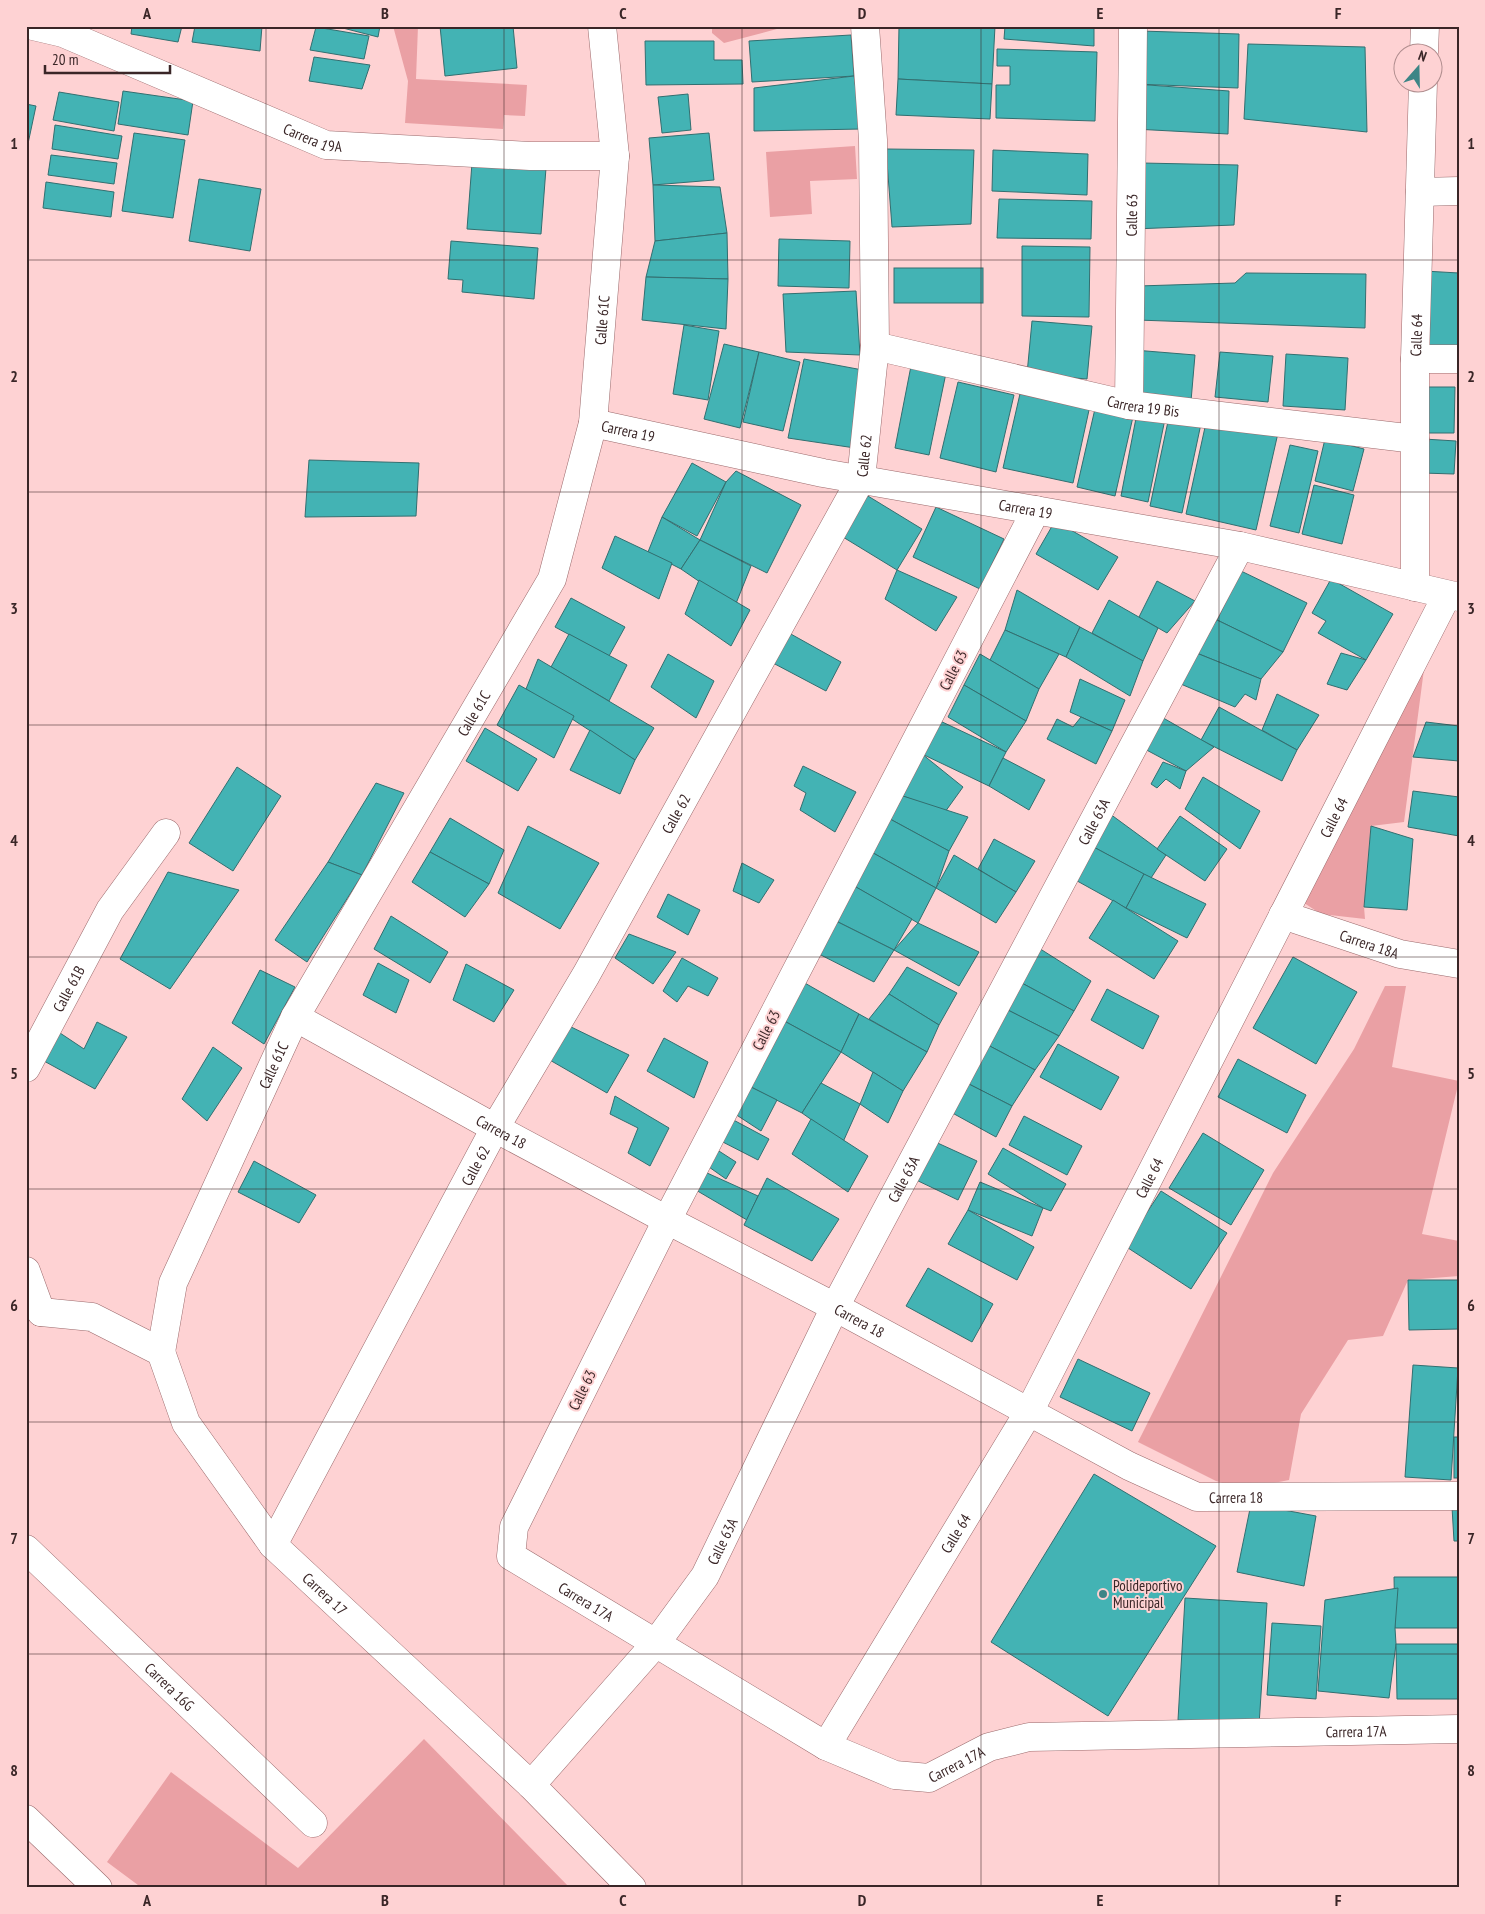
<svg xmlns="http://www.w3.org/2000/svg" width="1485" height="1914" font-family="'PT Sans Narrow',sans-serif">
  <rect width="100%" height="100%" fill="#fed2d3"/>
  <g fill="#eaa0a4">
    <path d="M393,26H418L416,79L527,85L525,116L504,115L503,129L405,123L408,81Z"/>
    <path d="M712,26H788L724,43L712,33Z"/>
    <path d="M855,146L857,179L810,181L812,214L770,217L766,152Z"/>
    <path d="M1426,654L1404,822L1371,826L1364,907L1365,919L1321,914L1301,901Z"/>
    <path d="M1385,986H1406L1392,1067L1459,1081L1422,1234L1459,1241V1276L1408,1280L1383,1336L1348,1340L1301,1414L1289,1480L1242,1489L1216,1481L1138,1442L1273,1173L1354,1049Z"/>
    <path d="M424,1739L570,1888H142L107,1862L171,1772L298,1868Z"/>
  </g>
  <g fill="#43b3b4" stroke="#326f70">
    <path d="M132,26H182L178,42L131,34Z"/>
    <path d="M195,26H262L260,51L192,42Z"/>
    <path d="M335,26H380L378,37Z"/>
    <path d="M440,26H513L517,68L445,76Z"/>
    <path d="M899,26H995L992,84L898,79Z"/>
    <path d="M1005,26H1094V46L1004,39Z"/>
    <path d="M316,27L369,36L364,59L310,50Z"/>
    <path d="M1140,31L1239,34L1238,88L1135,84Z"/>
    <path d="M851,35L854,76L752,82L749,41Z"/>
    <path d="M645,41H714V60H742L743,84L646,85Z"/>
    <path d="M1248,44L1365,47L1367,132L1244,119Z"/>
    <path d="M997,49L1097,52L1095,121L996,118V85H1010V66H997Z"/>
    <path d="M314,57L370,65L362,89L309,81Z"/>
    <path d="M854,76L862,129L754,131V88Z"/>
    <path d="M898,79L992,84L990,119L896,115Z"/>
    <path d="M1135,84L1229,91L1228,134L1134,129Z"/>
    <path d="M123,91L193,101L188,135L118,124Z"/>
    <path d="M59,92L119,102L114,131L53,120Z"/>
    <path d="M688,94L691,130L662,133L658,97Z"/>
    <path d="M26,104L36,106L26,153Z"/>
    <path d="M55,125L122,136L118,159L52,149Z"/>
    <path d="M134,133L185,140L173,218L122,211Z"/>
    <path d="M709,133L714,180L653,185L649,138Z"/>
    <path d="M886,149L974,150L971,224L892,227Z"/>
    <path d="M993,150L1088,154L1087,195L992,191Z"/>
    <path d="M51,155L117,163L114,184L48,175Z"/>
    <path d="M472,163L546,168L541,234L467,229Z"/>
    <path d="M1142,163L1238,165L1234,225L1133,229Z"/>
    <path d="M199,179L261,189L250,251L189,241Z"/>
    <path d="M46,182L114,192L111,217L43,208Z"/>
    <path d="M653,185L720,187L727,233L655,241Z"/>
    <path d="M999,199L1092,201L1091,239L997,238Z"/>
    <path d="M727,233L728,279L646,277L655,241Z"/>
    <path d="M779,239L850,241L849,288L778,286Z"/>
    <path d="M451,241L538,248L534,299L462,292L463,280L448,279Z"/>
    <path d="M1022,246L1090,247L1089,317L1022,316Z"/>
    <rect x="894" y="268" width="89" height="35"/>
    <path d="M1424,271L1459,273V347H1428Z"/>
    <path d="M1246,273L1366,274L1365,328L1137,320L1138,286L1235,283Z"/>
    <path d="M646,277L728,279L726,329L642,320Z"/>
    <path d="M856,291L860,355L786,352L783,294Z"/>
    <path d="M1032,321L1092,326L1087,379L1027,374Z"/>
    <path d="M684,325L719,331L708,400L673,394Z"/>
    <path d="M724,344L759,352L740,428L704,419Z"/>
    <path d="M1134,350L1195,355L1191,401L1131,396Z"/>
    <path d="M759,352L800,362L783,431L743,422Z"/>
    <path d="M1220,352L1273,356L1268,402L1215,397Z"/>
    <path d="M1286,354L1348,358L1345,410L1283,406Z"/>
    <path d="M804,359L868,371L855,448L788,438Z"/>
    <path d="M911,366L946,373L929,455L895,448Z"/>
    <path d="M958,382L1014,395L996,472L940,458Z"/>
    <path d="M1022,385L1091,401L1073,483L1003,468Z"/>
    <path d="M1423,387H1455L1454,433H1421Z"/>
    <path d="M1097,400L1135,408L1115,496L1077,487Z"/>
    <path d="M1170,412L1202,419L1182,513L1150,506Z"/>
    <path d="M1137,413L1165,419L1148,502L1121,496Z"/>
    <path d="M1207,418L1278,433L1256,530L1186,514Z"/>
    <path d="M1325,439L1364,449L1353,491L1315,481Z"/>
    <path d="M1424,439L1456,441L1454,474L1422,473Z"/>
    <path d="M1290,445L1318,451L1299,533L1270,526Z"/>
    <path d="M309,460L419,463L416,516L305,517Z"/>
    <path d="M692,463L726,482L697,536L662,517Z"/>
    <path d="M736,471L801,505L767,573L700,540L726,482Z"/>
    <path d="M1314,485L1354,495L1342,544L1302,534Z"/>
    <path d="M863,493L922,529L897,570L838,534Z"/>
    <path d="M936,507L1004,539L980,589L913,557Z"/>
    <path d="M662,517L700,540L681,569L648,552Z"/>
    <path d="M1055,521L1118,557L1098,590L1036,554Z"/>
    <path d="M615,536L672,563L659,599L602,568Z"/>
    <path d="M700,540L751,566L735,606L681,569Z"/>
    <path d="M897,570L957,597L936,631L885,599Z"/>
    <path d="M1241,571L1307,603L1283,652L1217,620Z"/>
    <path d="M1331,579L1393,614L1366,660L1318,633L1326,621L1312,613Z"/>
    <path d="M699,580L750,610L731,646L685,614Z"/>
    <path d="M1157,581L1195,601L1167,633L1139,617Z"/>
    <path d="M1017,590L1080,627L1066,657L1005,630Z"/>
    <path d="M571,598L625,627L609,656L555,627Z"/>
    <path d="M1109,600L1158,628L1143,661L1092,633Z"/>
    <path d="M1217,620L1283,652L1261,679L1194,652Z"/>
    <path d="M1080,627L1143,661L1130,696L1066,657Z"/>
    <path d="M1005,630L1059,654L1039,689L990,660Z"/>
    <path d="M789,633L841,662L826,691L773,663Z"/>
    <path d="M569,634L627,665L609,701L551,667Z"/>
    <path d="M1194,652L1261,679L1256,700L1245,694L1235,707L1176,682Z"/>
    <path d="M1341,653L1366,660L1347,690L1327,684Z"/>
    <path d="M668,654L714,681L696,718L651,687Z"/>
    <path d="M980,654L1039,689L1026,721L964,685Z"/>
    <path d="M538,659L654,728L635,760L526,689Z"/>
    <path d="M1080,679L1125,700L1112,731L1070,712Z"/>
    <path d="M519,685L574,716L554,758L497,725Z"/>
    <path d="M964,685L1026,721L1006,752L948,717Z"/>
    <path d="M1277,694L1319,715L1297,750L1262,730Z"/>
    <path d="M1219,707L1297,750L1282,781L1201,740Z"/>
    <path d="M1158,715L1214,747L1186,771L1139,746Z"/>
    <path d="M1081,717L1112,731L1096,764L1047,739L1057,719L1073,727Z"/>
    <path d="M938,720L1006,752L989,786L922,754Z"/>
    <path d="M1426,722L1459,726V761L1413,757Z"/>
    <path d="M485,728L537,759L518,791L466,761Z"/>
    <path d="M590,730L635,760L620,794L570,770Z"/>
    <path d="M922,754L963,787L945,812L903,796Z"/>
    <path d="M1003,758L1045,780L1029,810L989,786Z"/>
    <path d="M1163,762L1186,771L1180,789L1166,779L1157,788L1151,784Z"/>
    <path d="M803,766L856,792L835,832L800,810L806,793L794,786Z"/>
    <path d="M237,767L281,796L233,871L189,843Z"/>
    <path d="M1203,777L1260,811L1240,849L1185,809Z"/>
    <path d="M376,783L404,793L362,875L328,862Z"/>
    <path d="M1413,791L1459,797V836L1408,827Z"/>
    <path d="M903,796L968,817L949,851L890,819Z"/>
    <path d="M1106,811L1166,855L1151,878L1088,844Z"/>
    <path d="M1180,816L1227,849L1205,881L1157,849Z"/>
    <path d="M450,818L504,850L489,884L430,852Z"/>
    <path d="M890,819L949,851L936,888L866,849Z"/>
    <path d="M528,826L599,863L560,929L498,893Z"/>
    <path d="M1371,826L1413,839L1407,910L1364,907Z"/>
    <path d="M994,839L1035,861L1016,892L978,869Z"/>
    <path d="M1088,844L1144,874L1126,908L1070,877Z"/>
    <path d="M866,849L936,888L918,923L849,883Z"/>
    <path d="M430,852L489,884L465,917L412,882Z"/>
    <path d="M954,855L1016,892L996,923L936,888Z"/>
    <path d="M328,862L362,875L307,962L275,940Z"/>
    <path d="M742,863L774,880L759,903L733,891Z"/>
    <path d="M168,872L239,890L170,989L120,959Z"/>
    <path d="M1144,874L1206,904L1187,938L1126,908Z"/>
    <path d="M849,883L912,919L894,950L830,918Z"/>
    <path d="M668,894L700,910L688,935L657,917Z"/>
    <path d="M1113,900L1178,941L1154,979L1089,938Z"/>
    <path d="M391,916L448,952L430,983L374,949Z"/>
    <path d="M830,918L894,950L874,982L813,951Z"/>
    <path d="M918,923L979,952L959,986L894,950Z"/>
    <path d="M629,934L676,952L653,984L615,958Z"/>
    <path d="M1034,945L1091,981L1074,1011L1018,981Z"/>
    <path d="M1293,957L1357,992L1316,1064L1253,1028Z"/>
    <path d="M682,958L718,978L708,996L688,986L677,1002L663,991Z"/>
    <path d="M378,963L409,980L396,1013L363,995Z"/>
    <path d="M466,964L514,990L494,1022L453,1000Z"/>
    <path d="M907,967L957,993L939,1025L889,994Z"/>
    <path d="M260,970L295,987L264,1044L232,1023Z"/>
    <path d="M796,978L859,1014L841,1052L777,1017Z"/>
    <path d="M1018,981L1074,1011L1059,1036L1002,1007Z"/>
    <path d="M1107,989L1159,1016L1143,1049L1091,1020Z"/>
    <path d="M889,994L939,1025L927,1052L869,1019Z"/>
    <path d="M1002,1007L1059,1036L1035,1070L984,1043Z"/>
    <path d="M859,1014L927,1052L903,1091L841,1052Z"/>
    <path d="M777,1017L841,1052L802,1113L749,1086Z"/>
    <path d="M97,1022L127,1037L95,1089L44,1061L57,1031L84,1049Z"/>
    <path d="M567,1025L629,1055L607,1093L548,1059Z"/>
    <path d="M664,1038L708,1062L694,1098L647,1071Z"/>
    <path d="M984,1043L1035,1070L1012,1106L963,1081Z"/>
    <path d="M1058,1044L1119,1077L1101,1110L1040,1077Z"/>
    <path d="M213,1047L242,1068L207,1121L182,1099Z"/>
    <path d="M1238,1059L1306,1095L1287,1133L1218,1097Z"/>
    <path d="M873,1072L903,1091L888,1123L860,1104Z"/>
    <path d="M963,1081L1012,1106L996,1137L947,1110Z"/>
    <path d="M821,1083L860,1104L843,1142L802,1113Z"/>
    <path d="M749,1086L777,1100L761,1131L735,1114Z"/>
    <path d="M615,1096L669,1128L650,1166L628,1153L638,1128L610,1114Z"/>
    <path d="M726,1116L769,1139L758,1160L715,1138Z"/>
    <path d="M1024,1116L1082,1146L1067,1175L1009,1145Z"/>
    <path d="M811,1119L868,1156L848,1192L792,1154Z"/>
    <path d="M1203,1133L1264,1170L1231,1225L1169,1188Z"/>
    <path d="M931,1140L977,1161L958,1200L912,1178Z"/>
    <path d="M708,1144L736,1162L726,1179L699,1160Z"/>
    <path d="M1003,1148L1066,1184L1051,1211L1043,1208L988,1174Z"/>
    <path d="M254,1161L316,1195L299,1223L238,1192Z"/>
    <path d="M696,1168L758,1196L747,1220L689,1186Z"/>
    <path d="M767,1178L839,1219L812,1261L744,1225Z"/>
    <path d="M980,1182L1043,1208L1032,1236L968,1210Z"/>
    <path d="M1161,1191L1227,1233L1191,1289L1125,1246Z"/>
    <path d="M968,1210L1034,1247L1017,1280L948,1244Z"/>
    <path d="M928,1268L993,1304L972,1342L906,1306Z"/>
    <path d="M1408,1280H1459V1329L1409,1330Z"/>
    <path d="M1078,1359L1150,1393L1132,1431L1060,1397Z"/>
    <path d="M1413,1365L1458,1368L1451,1480L1405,1477Z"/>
    <rect x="1454" y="1437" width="5" height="41"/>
    <path d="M1094,1474L1216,1546L1108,1716L991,1642Z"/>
    <path d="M1251,1504L1316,1516L1304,1586L1237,1572Z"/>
    <path d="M1452,1507H1459V1541H1454Z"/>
    <path d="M1394,1577H1459V1628H1395Z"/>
    <path d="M1398,1588L1395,1628L1396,1644L1389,1698L1318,1691L1325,1600Z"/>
    <path d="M1185,1598L1267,1603L1259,1725L1178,1720Z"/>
    <path d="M1272,1623L1321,1626L1316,1699L1267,1695Z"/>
    <path d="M1396,1644H1459V1699H1397Z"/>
  </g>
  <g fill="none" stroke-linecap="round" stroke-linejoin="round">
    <g stroke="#9b6a6c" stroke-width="29">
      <g id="street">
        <path id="s1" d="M33,26L63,33L326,145L530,156H615"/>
        <path d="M1424,52L1425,26"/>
        <path d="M1420,192L1459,191"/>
        <path id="s2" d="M875,346L1129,405L1415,439"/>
        <path d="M1415,359H1459"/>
        <path id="s3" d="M1129,405L1133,26"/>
        <path id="s4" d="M593,423L823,473L1240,546L1459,597"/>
        <path id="s5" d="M1036,510L667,1220L514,1527L511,1556L826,1746L895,1775L929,1778L989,1747L1029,1737L1459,1729"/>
        <path id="s6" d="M1415,587V359L1423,82"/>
        <path id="s7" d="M1283,915L1400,954L1459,964"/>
        <path id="s8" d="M295,1017L495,1128L667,1220L835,1307L1129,1466L1197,1497L1459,1496"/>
        <path id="s9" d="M26,1068L110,910L166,833"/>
        <path d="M26,1271L41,1312"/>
        <path id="s10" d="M41,1312L92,1317L161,1352L186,1423L273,1545L531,1785L632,1888"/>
        <path id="s11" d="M161,1352L173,1283L295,1017L552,579L593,423L615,156L602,26"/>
        <path id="s12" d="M273,1545L495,1128L586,975L861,479L875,346L873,140L865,26"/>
        <path id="s13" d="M26,1549L313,1823"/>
        <path id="s14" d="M826,1746L1030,1410L1447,595"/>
        <path id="s15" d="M531,1785L656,1643L705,1576L835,1307L1240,546"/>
        <path d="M26,1819L98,1888"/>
      </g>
    </g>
    <use href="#street" stroke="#fff" stroke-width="28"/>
  </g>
  <path fill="none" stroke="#3a2627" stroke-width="1" stroke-opacity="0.55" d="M266,26V1888M504,26V1888M742,26V1888M981,26V1888M1219,26V1888M26,260H1459M26,492H1459M26,725H1459M26,957H1459M26,1189H1459M26,1422H1459M26,1654H1459"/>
  <circle fill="#3d8586" stroke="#fed2d3" stroke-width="2" cx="1103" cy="1594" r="5"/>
  <g text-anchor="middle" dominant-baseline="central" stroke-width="4" stroke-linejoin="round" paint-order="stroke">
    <g font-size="15" fill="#3a2627" stroke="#fed2d3">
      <text stroke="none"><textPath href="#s1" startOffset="302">Carrera 19A</textPath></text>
      <text stroke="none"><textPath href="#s3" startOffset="190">Calle 63</textPath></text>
      <text stroke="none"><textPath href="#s11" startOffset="1135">Calle 61C</textPath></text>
      <text stroke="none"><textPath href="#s6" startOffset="252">Calle 64</textPath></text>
      <text stroke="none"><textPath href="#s2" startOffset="275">Carrera 19 Bis</textPath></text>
      <text stroke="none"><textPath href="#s4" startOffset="36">Carrera 19</textPath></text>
      <text stroke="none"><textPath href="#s12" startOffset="1241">Calle 62</textPath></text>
      <text stroke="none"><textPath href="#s4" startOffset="441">Carrera 19</textPath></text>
      <text transform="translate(953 670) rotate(-63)">Calle 63</text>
      <text stroke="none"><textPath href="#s11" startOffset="715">Calle 61C</textPath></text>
      <text stroke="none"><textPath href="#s12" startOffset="835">Calle 62</textPath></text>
      <text stroke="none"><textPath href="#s14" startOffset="1059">Calle 64</textPath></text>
      <text stroke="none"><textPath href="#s15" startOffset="1121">Calle 63A</textPath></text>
      <text stroke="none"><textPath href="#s7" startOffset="91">Carrera 18A</textPath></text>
      <text stroke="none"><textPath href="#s9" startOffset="90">Calle 61B</textPath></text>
      <text transform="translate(766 1030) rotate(-63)">Calle 63</text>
      <text stroke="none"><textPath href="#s11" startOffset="310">Calle 61C</textPath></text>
      <text stroke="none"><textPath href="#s8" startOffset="236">Carrera 18</textPath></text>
      <text stroke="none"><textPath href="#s12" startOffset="430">Calle 62</textPath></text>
      <text stroke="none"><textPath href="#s15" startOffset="716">Calle 63A</textPath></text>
      <text stroke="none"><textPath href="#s14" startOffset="654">Calle 64</textPath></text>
      <text stroke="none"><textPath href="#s8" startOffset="641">Carrera 18</textPath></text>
      <text transform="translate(582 1390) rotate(-64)">Calle 63</text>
      <text stroke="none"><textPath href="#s8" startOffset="1061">Carrera 18</textPath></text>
      <text stroke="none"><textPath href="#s14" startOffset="249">Calle 64</textPath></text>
      <text stroke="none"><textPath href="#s15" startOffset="311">Calle 63A</textPath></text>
      <text stroke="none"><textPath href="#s10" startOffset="425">Carrera 17</textPath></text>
      <text stroke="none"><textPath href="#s5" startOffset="1260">Carrera 17A</textPath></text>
      <text stroke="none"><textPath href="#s13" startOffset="199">Carrera 16G</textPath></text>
      <text stroke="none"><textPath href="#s5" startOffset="2085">Carrera 17A</textPath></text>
      <text stroke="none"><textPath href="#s5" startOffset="1680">Carrera 17A</textPath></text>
    </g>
    <g font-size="15" fill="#3a2627" stroke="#fed2d3" text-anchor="start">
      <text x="1113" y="1585">Polideportivo<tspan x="1113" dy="17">Municipal</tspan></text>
    </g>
  </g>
  <rect width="1485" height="1914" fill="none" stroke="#fed2d3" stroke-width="55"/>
  <g transform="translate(1418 68) rotate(20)"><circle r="24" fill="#fed2d3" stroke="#b08d8e"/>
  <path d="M0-4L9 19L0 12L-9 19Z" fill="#3d8586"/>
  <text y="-8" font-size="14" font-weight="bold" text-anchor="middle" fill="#3a2627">N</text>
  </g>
  <path d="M45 65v8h125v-8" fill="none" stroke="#3a2627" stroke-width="2.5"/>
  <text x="52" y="65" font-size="15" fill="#3a2627" stroke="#fed2d3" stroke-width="4" paint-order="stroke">20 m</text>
  <rect x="28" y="28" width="1430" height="1858" fill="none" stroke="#3a2627" stroke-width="2"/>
  <g font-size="16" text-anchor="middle" font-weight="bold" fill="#3a2627">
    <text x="147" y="19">A</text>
    <text x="385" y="19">B</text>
    <text x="623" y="19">C</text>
    <text x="862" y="19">D</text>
    <text x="1100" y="19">E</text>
    <text x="1338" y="19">F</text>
    <text x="14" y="149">1</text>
    <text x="1471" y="149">1</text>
    <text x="14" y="382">2</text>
    <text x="1471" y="382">2</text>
    <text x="14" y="614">3</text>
    <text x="1471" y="614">3</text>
    <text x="14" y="846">4</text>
    <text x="1471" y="846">4</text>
    <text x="14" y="1079">5</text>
    <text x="1471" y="1079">5</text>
    <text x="14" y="1311">6</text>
    <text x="1471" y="1311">6</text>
    <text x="14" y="1544">7</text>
    <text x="1471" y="1544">7</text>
    <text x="14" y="1776">8</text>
    <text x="1471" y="1776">8</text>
    <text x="147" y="1906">A</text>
    <text x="385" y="1906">B</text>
    <text x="623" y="1906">C</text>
    <text x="862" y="1906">D</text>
    <text x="1100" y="1906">E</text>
    <text x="1338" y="1906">F</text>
  </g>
</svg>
